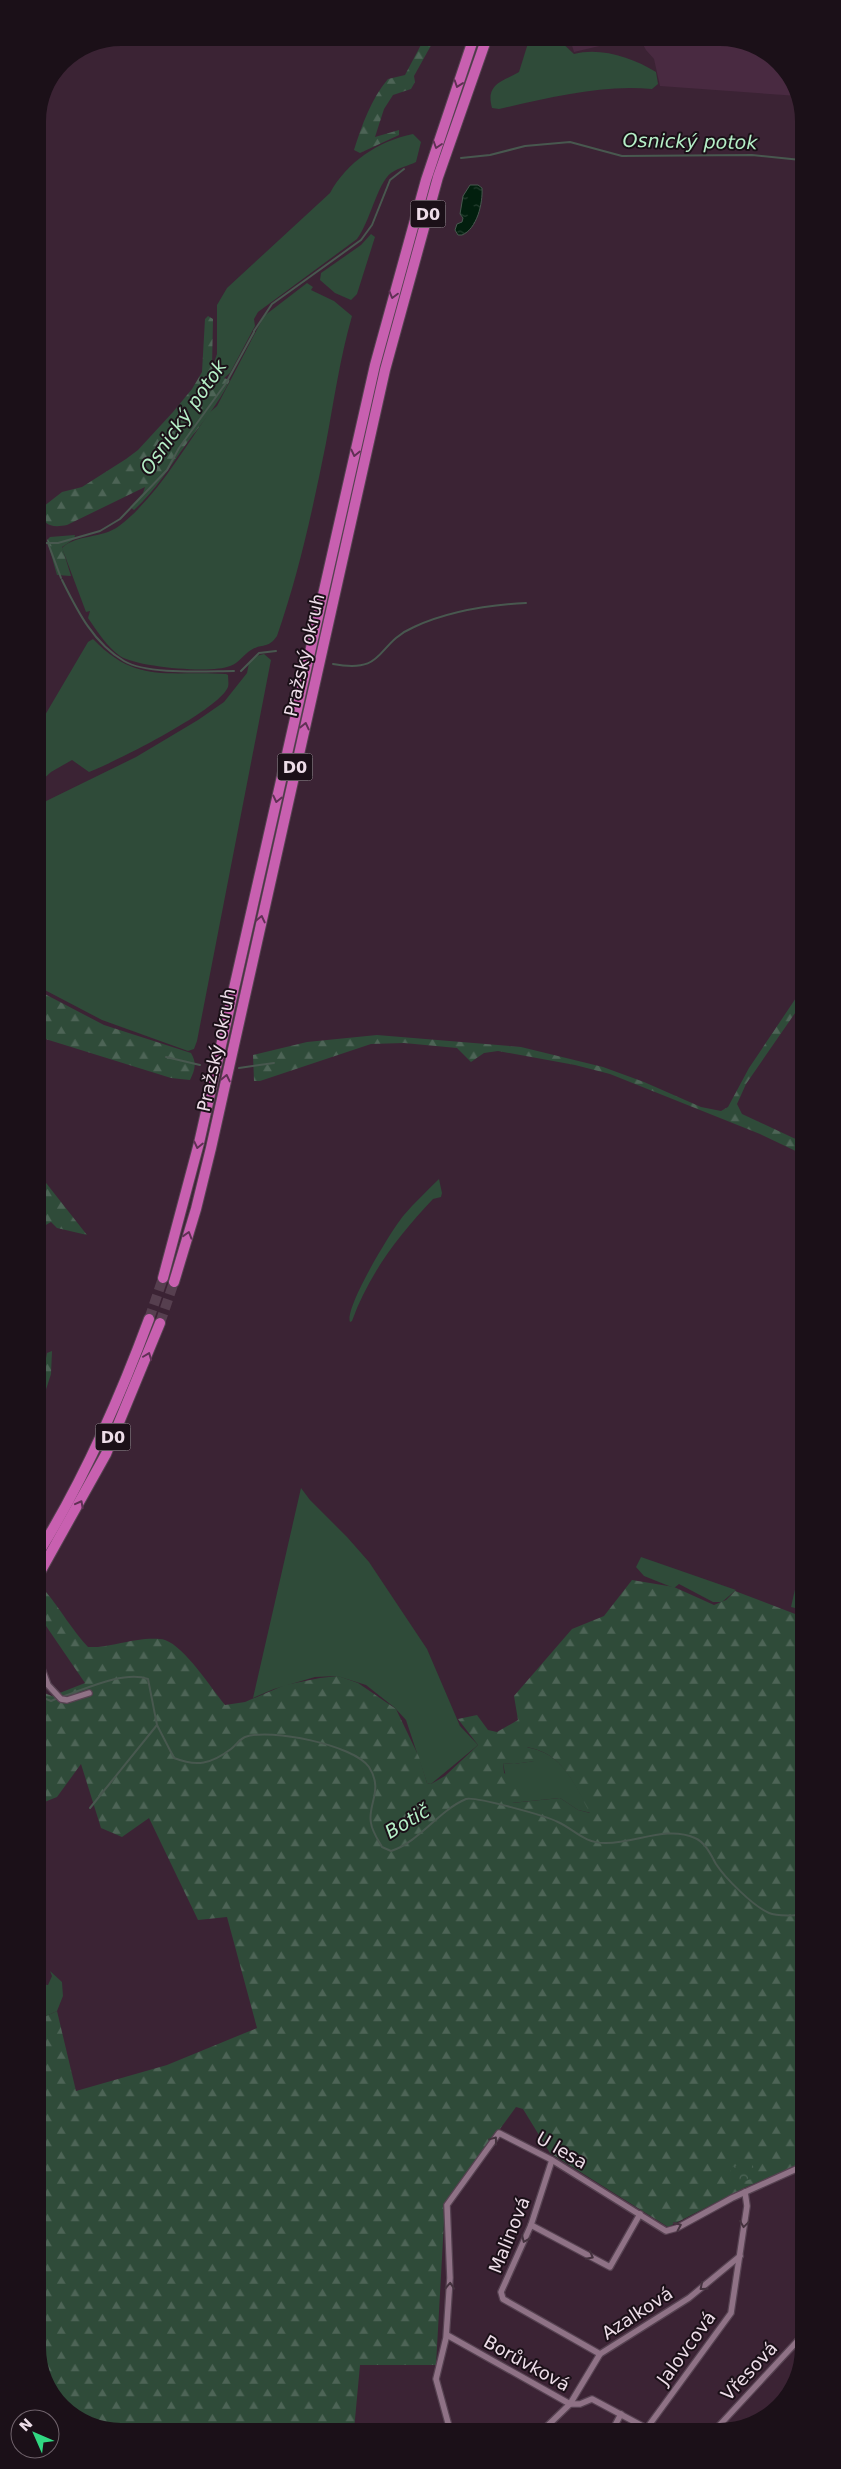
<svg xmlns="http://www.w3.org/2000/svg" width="841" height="2469" font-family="'DejaVu Sans',sans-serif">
  <defs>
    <pattern id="forest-firs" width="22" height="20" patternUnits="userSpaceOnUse" patternTransform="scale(1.25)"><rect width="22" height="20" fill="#2f4b39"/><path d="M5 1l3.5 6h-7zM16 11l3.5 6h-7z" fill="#4d6456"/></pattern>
    <pattern id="park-crowns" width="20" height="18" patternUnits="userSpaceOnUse" patternTransform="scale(1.25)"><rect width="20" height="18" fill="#2f4b39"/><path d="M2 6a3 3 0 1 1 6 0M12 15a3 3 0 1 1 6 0" fill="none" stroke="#4d6456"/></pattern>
    <pattern id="water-ripples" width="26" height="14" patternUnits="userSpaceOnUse" patternTransform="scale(1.25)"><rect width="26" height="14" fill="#021f0e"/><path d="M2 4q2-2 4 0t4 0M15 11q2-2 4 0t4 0" fill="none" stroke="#273f31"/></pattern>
  </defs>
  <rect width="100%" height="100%" fill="#3b2334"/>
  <g fill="#492a41">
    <path d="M726,38L775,58L798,96L660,86L654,59L646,50L640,39Z"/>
    <path d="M570,39H629L574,52Z"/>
  </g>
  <g fill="#2f4b39">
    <path d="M558,39L574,54C601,47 633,58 656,72L658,84L652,89C602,84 548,98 499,109L492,108C485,83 504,81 519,72L529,40Z"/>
    <path d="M413,134L421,142L416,162C408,166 400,167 391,173C377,184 370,222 357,239L258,312L254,319L255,326L230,373L223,379L214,375L212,368L217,354V305L227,288L330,193C347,162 378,141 413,134Z"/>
    <path d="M371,234L375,237L357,294L351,300L335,293L320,280L321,273L361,245Z"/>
    <path d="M307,283L313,287L311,290L334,301L352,316C340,358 334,400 326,443C313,508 299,573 277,636C268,649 263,643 251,650C243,655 239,663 230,666C212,674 136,667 120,656C107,647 97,631 88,618L90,611L86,612L62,548C76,534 102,539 119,526C155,499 183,450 209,413L217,406L264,316Z"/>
    <path d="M38,543H43L44,564L41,581H38Z"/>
    <path d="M93,639C137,685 169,670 226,674L228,675C228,679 229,683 228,687C219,710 115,762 89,772L72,760L51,772L38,784V748L43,749L38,746V727L88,642Z"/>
    <path d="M264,654L271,660L270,665L197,1041L194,1049L188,1051L102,1020L39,987L38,805L136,757L198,720L224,702L247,673L249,663L256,656Z"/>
    <path d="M439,1179L442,1193L441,1197L433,1199C398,1236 369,1274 352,1321L350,1322C344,1308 392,1229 404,1215C415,1202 427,1191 439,1179Z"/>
    <path d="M301,1488L310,1500L347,1537L369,1562L427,1649L460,1726L478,1745L431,1784L427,1783L406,1720L395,1708L366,1685L337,1676L315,1677L274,1689L253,1698Z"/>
    <path d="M803,1554V1610L791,1607Z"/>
    <path d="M641,1557L736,1590L722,1602H713L679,1584L674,1588L644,1576L636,1567Z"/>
    <path d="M526,1747C565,1754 573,1783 591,1813L578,1810L560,1798L511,1803L503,1763L514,1764L534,1761Z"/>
    <path d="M50,1971L62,1982L63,1996L57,2011L40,2019V1984L48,1985L52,1976Z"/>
  </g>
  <g fill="url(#forest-firs)" fill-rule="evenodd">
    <path d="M434,40L414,76L415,82L411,89L393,95L384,109L375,137L399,130V135L360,153L354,150C362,125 371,99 388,79L405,75L423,41Z"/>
    <path d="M208,316L213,319L212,368L214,375L230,380C218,405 203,421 187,443C169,467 157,489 134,510L130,507L143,493L145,487L67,525C52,528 43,526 39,510L62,492L82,487L126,459L138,450L173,412L192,389L202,372L205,319Z"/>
    <path d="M75,535L74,539L62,547L71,576L57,575L47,540L50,537Z"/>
    <path d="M802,989V1003L746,1084L737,1104L742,1114L802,1142V1154L760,1134L610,1074L575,1065L498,1051L484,1053L471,1062L457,1048L404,1043L371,1044L260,1081H254L253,1055L307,1042L377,1035L521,1047L603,1067L644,1082L701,1107L721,1111L728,1107L749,1068Z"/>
    <path d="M39,991L104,1025L191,1053C197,1063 195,1070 190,1080L171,1078L39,1037Z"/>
    <path d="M39,1174L87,1235L57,1228L51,1222L39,1229Z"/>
    <path d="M52,1351L51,1374L39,1411V1395L47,1353Z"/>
    <path d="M632,1580L674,1587L714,1605L726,1600L735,1591L803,1617V2163L746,2187L668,2227L550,2153L523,2109L516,2107L445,2204L436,2365H360L354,2430L115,2431L66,2411L40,2369V2019L57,2011L76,2091L167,2065L257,2028L227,1917L198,1920L149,1818L122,1837L101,1828L81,1764L57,1797L42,1803L40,1796L39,1691L52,1696L85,1683L44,1623L39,1621V1602L46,1592C61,1610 72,1630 88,1647C106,1648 121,1642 138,1640C145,1639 158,1638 165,1640C185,1647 211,1688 225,1705L245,1702L285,1685L320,1678L338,1676L358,1683L396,1709L419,1757L427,1783L431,1784L445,1776L478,1745L458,1719L477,1715L488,1730L497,1732L518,1720L514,1696L572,1629L604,1616ZM527,1747C564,1754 573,1783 590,1813L578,1810L560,1798L512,1803L525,1795L527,1789L504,1773L503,1763L514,1764L535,1761Z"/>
  </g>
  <path fill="url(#park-crowns)" d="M750,2161L759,2176L735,2185L730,2168Z"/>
  <path fill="url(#water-ripples)" stroke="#48584f" d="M470,185H478L482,188C483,203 477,229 462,235H458L455,230L457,224L462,222L463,218L460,214L463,196Z"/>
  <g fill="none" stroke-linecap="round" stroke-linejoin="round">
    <g stroke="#48584f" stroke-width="2">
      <path d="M461,158L490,155L525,146L570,142L622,156L752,155L801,160"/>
      <path d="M254,331L272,304L361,240L372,225L390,180L404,169"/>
      <path d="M38,542L44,543"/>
      <path d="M46,543H58L100,531L120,519L167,470L179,448L226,383L254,332"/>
      <path d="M48,543L61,578"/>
      <path d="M62,580C77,610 93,643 124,661C147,675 206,671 234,671"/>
      <path d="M333,664C388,674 374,644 414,627C449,611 488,605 526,603"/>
      <path d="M241,671L259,653L276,651"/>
      <path d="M166,1057L200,1065"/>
      <path d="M239,1068L274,1063"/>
      <path d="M39,1696L51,1701L58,1698"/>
      <path d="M62,1697C85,1689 125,1670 148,1679L157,1725L174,1758C197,1767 211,1764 231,1749C235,1746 240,1739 245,1737C270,1728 354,1745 369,1767C384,1790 367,1805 371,1823C372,1831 378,1840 382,1847L391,1851C419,1842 438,1811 466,1799C474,1796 547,1816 558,1822C575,1830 584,1843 605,1843C634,1844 666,1825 695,1838C705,1842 711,1855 716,1864C725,1878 753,1906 769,1913C778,1917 793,1915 803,1915"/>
      <path d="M90,1808L157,1725"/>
    </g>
    <g stroke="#563f4f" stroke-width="10" stroke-dasharray="10 5" stroke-linecap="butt">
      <path d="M149,1319L163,1278"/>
      <path d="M160,1323L174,1282"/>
    </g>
    <g stroke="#564251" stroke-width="8">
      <g id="street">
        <path d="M39,1661L48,1685L61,1699L67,1700L89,1693"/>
        <path d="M552,2160L531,2225L501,2292L503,2299L600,2354"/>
        <path d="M531,2225L610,2267L640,2214"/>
        <path d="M447,2335L570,2404H580L592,2399L648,2429"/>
        <path d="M647,2428L731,2313L747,2206L745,2192"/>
        <path d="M613,2429L621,2414"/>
        <path d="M716,2429L803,2335"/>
        <path d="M450,2430L436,2379L446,2338L450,2278L447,2205L499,2133L552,2160L666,2231L677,2228L732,2198L803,2166"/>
        <path d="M543,2430L570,2404L600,2354L689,2298L740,2256"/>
      </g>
    </g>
    <g stroke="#564251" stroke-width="12">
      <g id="highway">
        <path d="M163,1278L199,1143L375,365L426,180L473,40"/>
        <path d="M174,1282L196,1209L211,1148L385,370L438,177L486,40"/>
        <path d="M39,1552C85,1478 119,1400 149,1319"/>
        <path d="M39,1574L106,1454L160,1323"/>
      </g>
    </g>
    <use href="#street" stroke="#8f7286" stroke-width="5.5"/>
    <use href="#highway" stroke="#c860b0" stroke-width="10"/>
  </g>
  <defs><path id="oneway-chevron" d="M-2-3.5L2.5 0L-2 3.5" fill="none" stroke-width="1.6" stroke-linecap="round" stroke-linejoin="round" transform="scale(1.25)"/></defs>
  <g stroke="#603055">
    <use href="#oneway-chevron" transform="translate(458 84) rotate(109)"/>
    <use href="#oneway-chevron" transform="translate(437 145) rotate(108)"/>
    <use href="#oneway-chevron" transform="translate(393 295) rotate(105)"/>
    <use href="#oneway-chevron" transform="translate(355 453) rotate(103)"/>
    <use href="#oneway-chevron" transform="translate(305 726) rotate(-77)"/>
    <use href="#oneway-chevron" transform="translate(277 799) rotate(103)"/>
    <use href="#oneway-chevron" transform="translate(261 919) rotate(-77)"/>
    <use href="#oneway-chevron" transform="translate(226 1078) rotate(-78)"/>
    <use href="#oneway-chevron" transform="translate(198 1145) rotate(103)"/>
    <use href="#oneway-chevron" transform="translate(188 1235) rotate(-73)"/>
    <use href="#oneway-chevron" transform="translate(148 1356) rotate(-69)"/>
    <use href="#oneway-chevron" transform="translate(80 1504) rotate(-62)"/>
  </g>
  <g stroke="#44323e">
    <use href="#oneway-chevron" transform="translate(494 2140) rotate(-53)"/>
    <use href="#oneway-chevron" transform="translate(744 2224) rotate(98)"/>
    <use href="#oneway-chevron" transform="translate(678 2226) rotate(-24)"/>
    <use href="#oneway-chevron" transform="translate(525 2239) rotate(114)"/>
    <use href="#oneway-chevron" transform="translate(590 2256) rotate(28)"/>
    <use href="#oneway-chevron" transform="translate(450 2286) rotate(-87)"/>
    <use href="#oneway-chevron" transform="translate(703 2287) rotate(140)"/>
  </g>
  <g text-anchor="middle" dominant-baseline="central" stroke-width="4" stroke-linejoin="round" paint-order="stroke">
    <g fill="#1b1018" stroke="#aea0aa" stroke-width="1">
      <rect x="410.5" y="200.5" width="35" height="27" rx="4"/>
      <rect x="277.5" y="753.5" width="35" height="27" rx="4"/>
      <rect x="95.5" y="1423.5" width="35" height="27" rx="4"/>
    </g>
    <g font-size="16" font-weight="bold" fill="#eddde8">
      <text x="428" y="214">D0</text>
      <text x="295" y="767">D0</text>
      <text x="113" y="1437">D0</text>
    </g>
    <g font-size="18" fill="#eddde8" stroke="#1b1018">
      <text transform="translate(304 655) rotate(-77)">Pražský okruh</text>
      <text transform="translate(216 1050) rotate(-78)">Pražský okruh</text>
      <text transform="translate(562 2150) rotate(30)">U lesa</text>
      <text transform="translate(509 2235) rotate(-68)">Malinová</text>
      <text transform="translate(637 2313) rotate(-33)">Azalková</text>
      <text transform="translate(686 2348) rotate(-54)">Jalovcová</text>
      <text transform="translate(527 2363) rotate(29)">Borůvková</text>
      <text transform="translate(749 2371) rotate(-47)">Vřesová</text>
    </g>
    <g font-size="19" font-style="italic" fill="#b5efc7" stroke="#1b1018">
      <text transform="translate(690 141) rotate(1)">Osnický potok</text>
      <text transform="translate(183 417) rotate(-55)">Osnický potok</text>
      <text transform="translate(407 1821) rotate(-31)">Botič</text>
    </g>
  </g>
  <path d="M0 0H841V2469H0ZM121 46H720A75 75 0 0 1 795 121V2348A75 75 0 0 1 720 2423H121A75 75 0 0 1 46 2348V121A75 75 0 0 1 121 46Z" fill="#1b1018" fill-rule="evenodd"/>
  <g transform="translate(35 2434) rotate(315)"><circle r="24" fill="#1b1018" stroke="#6f626b"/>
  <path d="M0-4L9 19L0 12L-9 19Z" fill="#31d882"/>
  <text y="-8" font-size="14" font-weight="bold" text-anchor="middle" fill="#eddde8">N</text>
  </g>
</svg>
